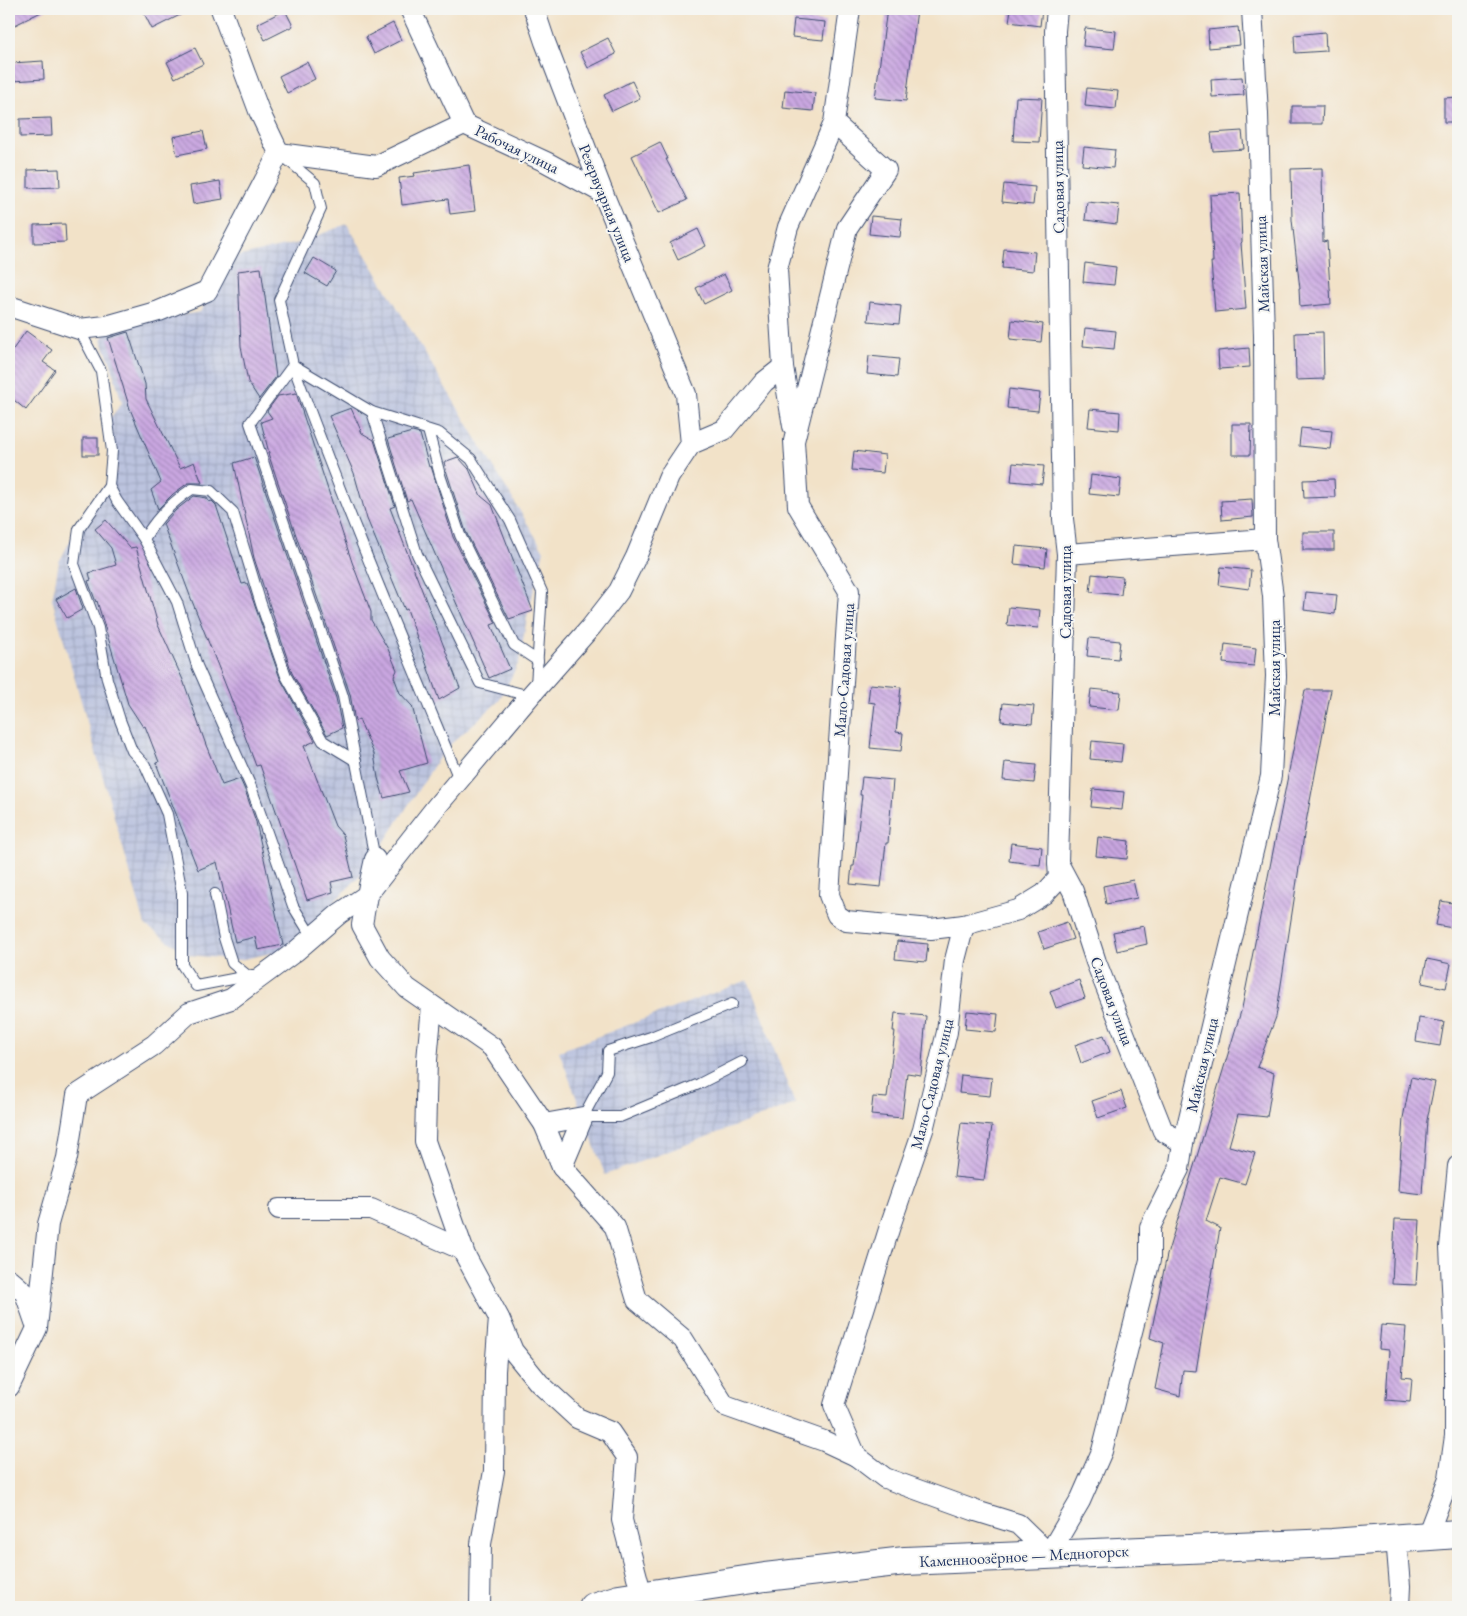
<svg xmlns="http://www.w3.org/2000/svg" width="1467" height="1616" font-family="'EB Garamond',serif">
  <defs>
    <pattern id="industrial-grid" width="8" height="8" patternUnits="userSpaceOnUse" patternTransform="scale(1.25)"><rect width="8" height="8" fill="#bbc3de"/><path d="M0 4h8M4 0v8" fill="none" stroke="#a0a8c1"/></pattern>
    <pattern id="building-back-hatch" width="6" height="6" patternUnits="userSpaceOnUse" patternTransform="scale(1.25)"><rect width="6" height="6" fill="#caa7e1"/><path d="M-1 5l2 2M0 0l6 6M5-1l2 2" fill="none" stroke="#a388ba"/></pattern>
  </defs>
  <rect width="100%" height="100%" fill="#f6f6f2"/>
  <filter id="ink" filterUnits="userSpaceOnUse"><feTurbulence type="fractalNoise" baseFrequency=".02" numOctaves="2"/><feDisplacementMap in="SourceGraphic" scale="10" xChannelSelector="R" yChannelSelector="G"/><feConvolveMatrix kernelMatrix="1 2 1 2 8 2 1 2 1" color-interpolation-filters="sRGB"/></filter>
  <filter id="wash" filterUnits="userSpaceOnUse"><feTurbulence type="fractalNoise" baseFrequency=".0096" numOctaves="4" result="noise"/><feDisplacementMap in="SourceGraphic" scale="20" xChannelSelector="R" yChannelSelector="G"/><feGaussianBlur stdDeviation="1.12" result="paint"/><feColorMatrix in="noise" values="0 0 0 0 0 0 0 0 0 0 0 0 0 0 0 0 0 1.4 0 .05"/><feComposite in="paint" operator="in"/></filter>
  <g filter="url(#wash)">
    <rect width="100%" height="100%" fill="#f2e2c8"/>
    <g fill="url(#industrial-grid)">
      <path d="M347,224L544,551L528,612L519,662L499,701L444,750L367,869L286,950L239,960L189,955L145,925L52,599L59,562L86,511L117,470L107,422L122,403L110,361L101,339L111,327L200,312L236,257L298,243Z"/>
      <path d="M748,980L795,1104L605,1175L559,1051Z"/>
    </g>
    <g id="blocks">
      <g fill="url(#building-back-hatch)">
        <path d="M9,9H47L9,28Z"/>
        <path d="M142,9H192L152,29Z"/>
        <path d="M887,9H917L906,101L875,98Z"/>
        <path d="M1011,9H1042L1040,26L1009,22Z"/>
        <path d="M285,10L293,26L265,40L257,24Z"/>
        <path d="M794,19L825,22L823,40L792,37Z"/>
        <path d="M393,23L401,40L374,54L366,37Z"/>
        <path d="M1238,27L1240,45L1209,48L1208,30Z"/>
        <path d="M1085,28L1116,31L1114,49L1083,46Z"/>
        <path d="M1325,32L1326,51L1295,53L1294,35Z"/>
        <path d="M608,38L616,54L588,68L580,52Z"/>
        <path d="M195,48L203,64L175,78L167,62Z"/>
        <path d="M43,61L44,79L13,81L12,63Z"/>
        <path d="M307,62L315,79L287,93L279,76Z"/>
        <path d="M1242,77L1244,95L1212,97L1211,79Z"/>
        <path d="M632,81L640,98L612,111L604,95Z"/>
        <path d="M1087,88L1118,91L1116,109L1085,106Z"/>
        <path d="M785,90L815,93L813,111L783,108Z"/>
        <path d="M1016,97L1042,98L1039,142L1013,141Z"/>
        <path d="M1458,97V122H1444V98Z"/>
        <path d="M1292,106H1323L1322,124H1292Z"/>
        <path d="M51,118L52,136L20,137V119Z"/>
        <path d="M203,131L207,149L177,155L173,137Z"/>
        <path d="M1242,131L1244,149L1213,151L1211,133Z"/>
        <path d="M660,142L668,159H666L687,200L659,213L632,156Z"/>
        <path d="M1084,147L1115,150L1113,168L1082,165Z"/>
        <path d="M469,165L475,211L450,214L448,199L402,205L399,178L415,176L414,173Z"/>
        <path d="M1322,168L1323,242L1327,241L1331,304L1300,307L1299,289H1300L1292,220L1291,169Z"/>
        <path d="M59,169L60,187L28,188V170Z"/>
        <path d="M220,181L223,199L193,204L190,186Z"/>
        <path d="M1004,184L1035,187L1033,205L1002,202Z"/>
        <path d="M1240,193L1242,242L1241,243L1246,309L1215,312L1211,262H1213L1210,195Z"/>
        <path d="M1087,202L1119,205L1117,224L1085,220Z"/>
        <path d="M871,216L902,219L900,237L869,234Z"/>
        <path d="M65,224L66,242L34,243V225Z"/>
        <path d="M698,229L706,246L678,260L670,243Z"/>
        <path d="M1004,249L1035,252L1033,271L1002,268Z"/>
        <path d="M314,258L336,271L327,286L305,273Z"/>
        <path d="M1085,263L1116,267L1114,285L1083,282Z"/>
        <path d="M261,268L276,377L259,399L248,382L241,346L238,271Z"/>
        <path d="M724,274L732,290L704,304L696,288Z"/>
        <path d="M870,302L901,306L899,324L868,321Z"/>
        <path d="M1012,320L1043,324L1041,342L1010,339Z"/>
        <path d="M1085,328L1116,331L1114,349L1083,346Z"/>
        <path d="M26,331L52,350L43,362L55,370L26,410L9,396V355Z"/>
        <path d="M128,332L145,384L146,399L180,468L194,462L202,483H188L173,494L158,509L151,490L161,482L130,409L108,338Z"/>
        <path d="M1323,332L1324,379L1296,380L1295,333Z"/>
        <path d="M1249,348L1250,367L1219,369L1218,351Z"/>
        <path d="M869,356L899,359L897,377L867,374Z"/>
        <path d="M1009,389L1040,393L1038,411L1007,408Z"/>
        <path d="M296,393L352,562L371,612V620L388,649L397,670L394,677L400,693L412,706L427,763L400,771L409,792L384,798L378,778L374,754L359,719L355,721L350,694L268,453H269L261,422L272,418L267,411L278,396Z"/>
        <path d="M351,408L362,433L374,440L395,506L390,508L460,688L439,700L407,609L405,610L367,519L354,473L329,416Z"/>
        <path d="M1090,409L1120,412L1119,430L1088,427Z"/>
        <path d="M1232,424H1251L1250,455H1232Z"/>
        <path d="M1301,428L1332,431L1330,449L1299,446Z"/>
        <path d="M412,432L420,434L429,467L431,466L453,537L496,623L491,625L510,669L489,678L411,499L407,501L388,439Z"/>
        <rect x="83" y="438" width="15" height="17"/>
        <path d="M854,451L885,455L883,473L852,470Z"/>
        <path d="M254,457L336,698L342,728L327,735L292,673L254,558L234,463Z"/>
        <path d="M458,457L469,469L481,496L492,505L533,611L509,619L466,532L447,473L444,462Z"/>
        <path d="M1013,463L1044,466L1042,484L1011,481Z"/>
        <path d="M1091,475L1121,479L1119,497L1089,494Z"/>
        <path d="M1334,479L1335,497L1304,498L1303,480Z"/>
        <path d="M194,496L207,498L209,502L212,501L216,505L242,584L247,583L280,678L315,741L304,746L335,826L343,835L353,877L331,882L333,892L307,900L260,765L256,766L230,696L192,601L163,524L176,510Z"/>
        <path d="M1252,499L1253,517L1222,520L1221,501Z"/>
        <path d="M106,520L130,548L136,547L158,625L183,680L206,745L222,785L240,779L245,790L256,822L283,945L258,950L255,937L235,942L217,862L198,870L156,763L159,762L145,726L143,727L128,704L97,601L96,602L88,581L91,580L89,573L116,565L111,548L95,529Z"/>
        <rect x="1303" y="532" width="31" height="18"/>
        <path d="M1016,546L1047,549L1045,567L1014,564Z"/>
        <path d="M1221,567L1251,570L1249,589L1219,585Z"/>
        <path d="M1092,574L1123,577L1121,595L1090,592Z"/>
        <path d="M76,588L83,609L67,618L56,599Z"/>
        <path d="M1306,592L1337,595L1335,614L1304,610Z"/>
        <path d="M1009,607L1040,610L1038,628L1007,625Z"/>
        <path d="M1089,638L1120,641L1118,659L1087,656Z"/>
        <path d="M1225,644L1256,648L1254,666L1223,663Z"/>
        <path d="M870,684L901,687L896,732L903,733L901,751L870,748L875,703L868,702Z"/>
        <path d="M1091,689L1121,692L1119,710L1089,707Z"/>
        <path d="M1305,690H1331L1306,822L1276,1017L1257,1067L1274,1073L1267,1117L1238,1114L1229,1146L1255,1153L1245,1184L1220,1177L1206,1221L1220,1228L1196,1371L1183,1370L1180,1396L1155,1389L1164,1343L1150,1338L1167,1255L1242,1008Z"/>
        <path d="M1003,703L1034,706L1032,724L1001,721Z"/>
        <path d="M1092,741L1123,744L1121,762L1090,759Z"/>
        <path d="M1005,762L1036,765L1034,783L1003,780Z"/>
        <path d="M862,777L893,780L888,843H886L881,887L850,884L852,866H854L862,795H860Z"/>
        <path d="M1093,789L1124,792L1122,810L1091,807Z"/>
        <path d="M1098,837L1129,841L1127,859L1096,856Z"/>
        <path d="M1011,843L1042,847L1040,865L1009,861Z"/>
        <path d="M1133,880L1137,898L1106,904L1103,886Z"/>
        <path d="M1441,901L1458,904V929L1436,925Z"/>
        <path d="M1067,922L1073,939L1044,949L1038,932Z"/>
        <path d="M1144,926L1147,944L1117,951L1113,932Z"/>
        <path d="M897,941L928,944L926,962L895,959Z"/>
        <path d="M1427,959L1451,964L1446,988L1422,983Z"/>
        <path d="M1079,980L1085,998L1056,1008L1050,991Z"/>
        <path d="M967,1011L998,1014L996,1032L965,1029Z"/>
        <path d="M895,1013L926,1016L921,1075L907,1073L902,1118L871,1115L873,1097L887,1098L895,1031H893Z"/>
        <path d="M1419,1018L1444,1022L1440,1046L1416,1042Z"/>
        <path d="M1104,1035L1110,1052L1081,1063L1075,1045Z"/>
        <path d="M961,1075L992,1078L990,1096L959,1093Z"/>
        <path d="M1411,1077L1435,1082L1427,1120L1422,1194L1398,1191L1403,1118Z"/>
        <path d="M1121,1091L1127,1108L1098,1118L1092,1101Z"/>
        <path d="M961,1123L992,1126L984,1180L954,1177Z"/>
        <path d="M1395,1219L1420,1220L1416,1285L1392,1284Z"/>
        <path d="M1381,1325L1406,1327L1402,1377L1412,1378L1410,1402L1386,1400L1389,1350L1379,1349Z"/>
      </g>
    </g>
  </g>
  <g filter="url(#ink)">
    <use href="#blocks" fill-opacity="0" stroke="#3b4a6e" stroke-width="1"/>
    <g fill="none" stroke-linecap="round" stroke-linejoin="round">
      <g stroke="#3b4a6e" stroke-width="12">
        <g id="service">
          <path d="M284,157L315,183L321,209L279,300L293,365L250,423L343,696L375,859"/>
          <path d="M79,329L101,371L112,451L109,486L117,501L144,539C156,518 172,502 192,489L211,491L233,512L261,604L286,676L323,741L356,761"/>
          <path d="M372,412L417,554L480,683L530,696"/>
          <path d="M428,430L440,475L460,535L514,645L538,661"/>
          <path d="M109,486L79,529L74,564L98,628L107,679L120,720L132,751L145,765L167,814L182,893V965L196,986L248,976"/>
          <path d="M144,539L177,602L197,666L251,787L293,906L312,937"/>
          <path d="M459,779C402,642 344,505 293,365L372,412L439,433L471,459L510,520L542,592L536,685"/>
          <path d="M215,894L224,938L232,963L248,976L252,975"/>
          <path d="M732,1004L651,1037L608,1051L607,1072L583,1117H620L699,1084L742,1062"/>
        </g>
      </g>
      <g stroke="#3b4a6e" stroke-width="22">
        <g id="minor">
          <path d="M221,9L259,111L279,153"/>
          <path d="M410,9L464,124L546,162L603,193"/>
          <path d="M534,9L545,42L603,193L686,394L691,444"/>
          <path d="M850,9L834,123L886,170L847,228L794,441L798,506L849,591L829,895L837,915L846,921L931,929L964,925L955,960L947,1032L923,1130L890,1226L834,1405L856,1456L885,1478L976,1511L1018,1524L1049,1554L1080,1501L1102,1451L1150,1260V1227L1179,1169L1183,1143L1271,776L1276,676L1273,596L1265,539L1264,336L1258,114L1252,9"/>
          <path d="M1057,9L1055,31L1063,519L1067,554L1058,863L1073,891L1096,962L1163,1131L1183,1143"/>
          <path d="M279,153L376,166L464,124"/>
          <path d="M9,306L79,329L106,326L159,311L207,291L279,153"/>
          <path d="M783,367L764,382L724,430L691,444L669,477L636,557L619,591L591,627L530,696L437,806L367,895L362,925L380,958L407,988L492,1047L544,1124L562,1167L615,1227L637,1300L683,1339L725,1406L824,1441L856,1456"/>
          <path d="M793,426L783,367L777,269L788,227L834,123"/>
          <path d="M1067,554L1265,539"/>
          <path d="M964,925L1018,910L1044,894L1059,878L1058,863"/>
          <path d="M432,1006L427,1060L425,1141L465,1255L499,1318L495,1371L494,1471L481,1544L480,1607"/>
          <path d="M544,1124L583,1117L562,1167"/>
          <path d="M279,1209H371L463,1250"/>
          <path d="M9,1279L25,1293L35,1322"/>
          <path d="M500,1320L513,1351L539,1383L577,1418L610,1432L627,1457L622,1520L642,1596"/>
          <path d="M9,1387L37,1328L48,1224L67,1158L77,1095L154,1045L189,1013L231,999L296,951L339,914L367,895L375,859"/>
          <path d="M1427,1536L1449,1478L1455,1436V1347L1450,1247L1458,1166"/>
          <path d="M1396,1538L1400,1586L1399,1607"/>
        </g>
      </g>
      <g stroke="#3b4a6e" stroke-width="30">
        <path id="secondary" d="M593,1607L619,1599L765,1577L905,1561L1332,1543L1458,1534"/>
      </g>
      <use href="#service" stroke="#fff" stroke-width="10"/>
      <use href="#minor" stroke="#fff" stroke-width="20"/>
      <use href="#secondary" stroke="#fff" stroke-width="28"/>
    </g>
  </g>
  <g text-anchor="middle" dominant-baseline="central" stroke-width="4" stroke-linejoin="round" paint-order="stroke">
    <g font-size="16" fill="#1b2f5e" stroke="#f6f6f2">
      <text transform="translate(517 149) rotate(26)">Рабочая улица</text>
      <text transform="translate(1058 187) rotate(-91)">Садовая улица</text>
      <text transform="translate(607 203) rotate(68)">Резервуарная улица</text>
      <text transform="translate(1262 264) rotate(-92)">Майская улица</text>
      <text transform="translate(1065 592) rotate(-90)">Садовая улица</text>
      <text transform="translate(1274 668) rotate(-90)">Майская улица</text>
      <text transform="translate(844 670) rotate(-86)">Мало-Садовая улица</text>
      <text transform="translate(1112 1001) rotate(69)">Садовая улица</text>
      <text transform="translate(1202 1065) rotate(-77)">Майская улица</text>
      <text transform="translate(932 1084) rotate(-76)">Мало-Садовая улица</text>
      <text transform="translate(1024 1556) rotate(-3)">Каменноозёрное — Медногорск</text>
    </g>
  </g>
  <rect width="1467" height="1616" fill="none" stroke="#f6f6f2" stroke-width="30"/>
</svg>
